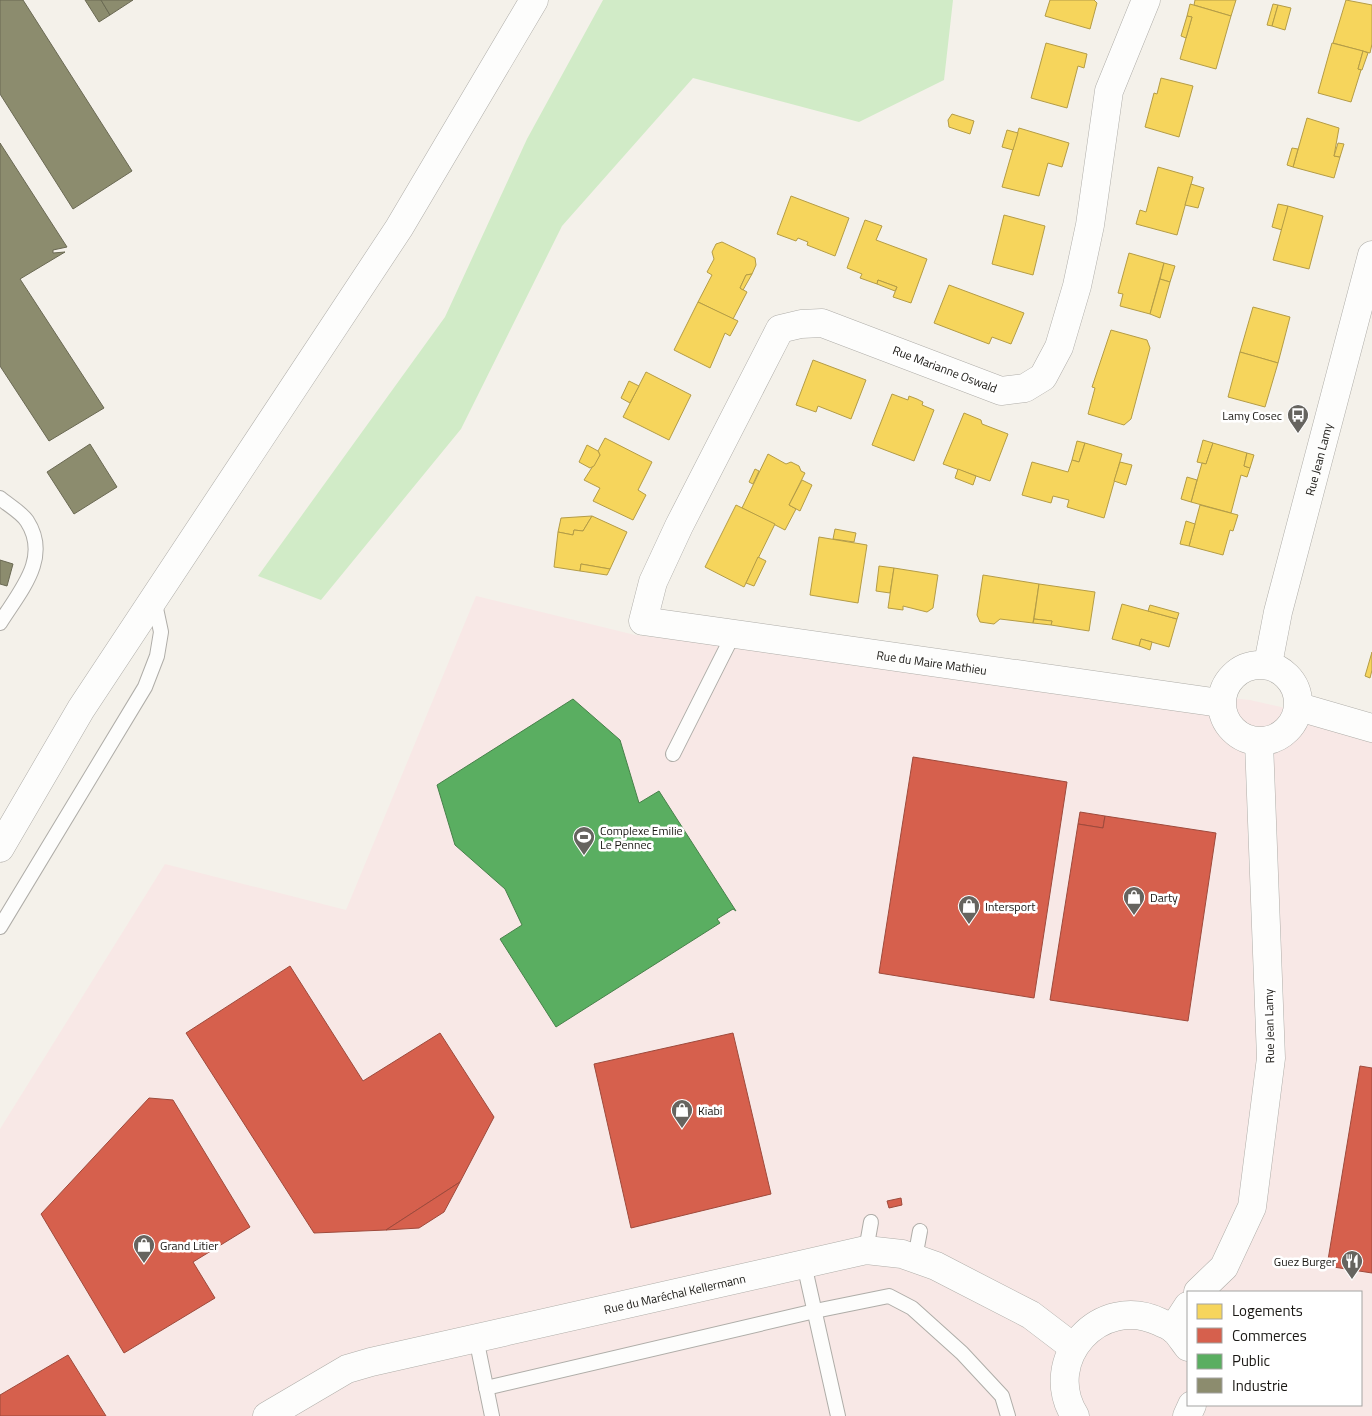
<svg xmlns="http://www.w3.org/2000/svg" width="1372" height="1416" font-family="'Titillium Web',sans-serif">
  <rect width="100%" height="100%" fill="#f4f1ea"/>
  <path fill="#f8e8e6" fill-rule="evenodd" d="M476,596L635,635L1250,700L1372,728V1416H0V1129L165,864L346,910ZM1188,1292H1361V1405H1188Z"/>
  <path fill="#d1ebc7" d="M603,0H953L944,80L859,122L693,78L562,226L461,429L321,600L258,576L445,317L527,139Z"/>
  <g fill="#f6d55c" stroke="#b49c46">
    <path d="M1050,0H1094L1097,3L1090,29L1045,16Z"/>
    <path d="M1195,0H1236L1231,16L1194,5Z"/>
    <path d="M1346,0L1372,5V44L1370,53L1333,43Z"/>
    <path d="M1190,4L1231,16L1216,69L1180,59L1192,17L1187,16Z"/>
    <path d="M1273,4L1278,5L1272,26L1267,25Z"/>
    <path d="M1278,5L1291,8L1285,30L1272,26Z"/>
    <path d="M1187,16L1192,17L1186,38L1181,36Z"/>
    <path d="M1046,43L1087,54L1084,68L1078,66L1067,108L1031,98Z"/>
    <path d="M1332,43L1363,51L1358,69L1361,70L1351,102L1318,93Z"/>
    <path d="M1363,51L1368,53L1362,70L1358,69Z"/>
    <path d="M1161,78L1193,86L1179,137L1145,127L1154,93L1157,94Z"/>
    <path d="M952,114L974,121L970,134L949,127L948,120Z"/>
    <path d="M1307,118L1339,128L1334,156L1340,157L1334,178L1293,167Z"/>
    <path d="M1019,128L1069,143L1062,167L1048,163L1039,196L1002,187Z"/>
    <path d="M1007,130L1018,133L1013,150L1002,147Z"/>
    <path d="M1338,143L1344,144L1340,157L1334,156Z"/>
    <path d="M1292,148L1298,149L1293,167L1287,165Z"/>
    <path d="M1158,167L1193,177L1177,235L1136,224L1140,210L1146,212Z"/>
    <path d="M1191,184L1204,188L1198,208L1185,205Z"/>
    <path d="M791,196L849,218L835,256L807,245L808,242L798,238L796,241L777,234Z"/>
    <path d="M1278,204L1288,206L1282,230L1272,227Z"/>
    <path d="M1288,206L1323,216L1309,269L1273,260Z"/>
    <path d="M1004,215L1045,226L1033,275L992,264Z"/>
    <path d="M865,220L882,226L876,240L927,259L911,303L893,297L897,287L878,280L877,284L860,278L862,274L847,268Z"/>
    <path d="M722,242L755,258L756,265L752,274L746,275L740,288L747,292L733,319L698,302L712,275L707,272L714,259L712,252L716,244Z"/>
    <path d="M1129,253L1164,263L1150,314L1120,306L1123,294L1118,293Z"/>
    <path d="M1164,263L1175,266L1170,282L1160,279Z"/>
    <path d="M752,274L743,290L740,288L746,275Z"/>
    <path d="M1160,279L1170,282L1160,318L1150,314Z"/>
    <path d="M878,280L897,287L895,291L877,284Z"/>
    <path d="M949,285L1024,313L1011,344L992,337L989,344L934,323Z"/>
    <path d="M698,302L738,321L730,336L725,333L710,368L674,350Z"/>
    <path d="M1253,307L1290,317L1278,363L1240,352Z"/>
    <path d="M1111,330L1147,340L1150,348L1131,419L1124,425L1088,414L1095,388L1092,387Z"/>
    <path d="M1240,352L1278,363L1265,407L1228,397Z"/>
    <path d="M813,360L866,380L851,419L818,406L816,412L796,405Z"/>
    <path d="M646,372L691,395L669,440L623,417Z"/>
    <path d="M629,381L639,386L630,403L621,398Z"/>
    <path d="M892,394L908,400L909,396L917,399L923,402L922,405L934,410L914,461L872,445Z"/>
    <path d="M964,413L981,420L982,424L1008,434L990,481L943,464Z"/>
    <path d="M605,438L652,462L638,490L646,495L633,520L593,501L600,488L584,480L600,455L598,451Z"/>
    <path d="M1203,440L1213,443L1206,464L1197,462Z"/>
    <path d="M1077,441L1085,443L1079,462L1072,460Z"/>
    <path d="M1085,443L1122,454L1104,518L1067,507L1069,500L1053,496L1051,503L1022,495L1032,462L1068,472L1072,460L1079,462Z"/>
    <path d="M1213,443L1247,453L1244,466L1250,468L1247,477L1241,475L1231,513L1191,502L1202,463L1206,464Z"/>
    <path d="M587,445L598,451L600,455L594,466L590,468L579,462Z"/>
    <path d="M1247,453L1254,455L1250,468L1244,466Z"/>
    <path d="M768,454L786,464L791,462L799,466L801,471L805,473L789,505L796,509L785,530L742,508Z"/>
    <path d="M1120,462L1132,465L1126,485L1114,481Z"/>
    <path d="M755,469L759,471L753,484L749,482Z"/>
    <path d="M958,469L976,476L973,485L955,478Z"/>
    <path d="M1187,477L1197,480L1191,502L1181,499Z"/>
    <path d="M802,480L812,485L800,511L789,505Z"/>
    <path d="M736,505L775,524L744,587L705,567Z"/>
    <path d="M1200,505L1238,515L1233,531L1230,530L1223,555L1189,546Z"/>
    <path d="M592,516L583,531L574,530L573,535L558,532L561,518Z"/>
    <path d="M592,516L627,532L610,569L581,564L580,571L554,567L558,532L573,535L574,530L583,531Z"/>
    <path d="M1186,521L1195,524L1189,546L1180,544Z"/>
    <path d="M835,529L856,533L854,542L833,539Z"/>
    <path d="M819,537L867,545L858,603L810,595Z"/>
    <path d="M758,557L766,561L754,586L746,583Z"/>
    <path d="M581,564L610,569L607,575L580,571Z"/>
    <path d="M879,566L894,568L890,593L876,591Z"/>
    <path d="M894,568L938,575L933,608L927,612L903,606V610L888,608Z"/>
    <path d="M983,575L1039,584L1033,623L1000,619L994,624L980,622L977,615Z"/>
    <path d="M1039,584L1095,592L1089,631L1051,625L1052,621L1034,619Z"/>
    <path d="M1122,604L1177,619L1169,647L1141,639L1139,646L1112,639Z"/>
    <path d="M1150,605L1179,613L1177,619L1148,611Z"/>
    <path d="M1034,619L1052,621L1051,625L1033,623Z"/>
    <path d="M1141,639L1152,642L1150,650L1139,646Z"/>
    <path d="M1372,652V670L1370,678L1365,676Z"/>
  </g>
  <g fill="#d6604d" stroke="#9e4a3c">
    <path d="M913,757L1067,782L1034,998L879,973Z"/>
    <path d="M1080,812L1105,816L1103,828L1078,824Z"/>
    <path d="M1105,816L1216,833L1188,1021L1050,1000L1078,824L1103,828Z"/>
    <path d="M290,966L363,1081L440,1033L494,1117L460,1182L386,1230L314,1233L186,1033Z"/>
    <path d="M733,1033L771,1194L631,1228L594,1064Z"/>
    <path d="M1360,1066L1372,1068V1273L1327,1266Z"/>
    <path d="M149,1098L173,1100L250,1227L193,1262L215,1298L124,1353L41,1214Z"/>
    <path d="M460,1182L444,1212L419,1228L386,1230Z"/>
    <path d="M901,1198L902,1205L889,1208L887,1201Z"/>
    <path d="M68,1355L106,1416H0V1395Z"/>
  </g>
  <path fill="#5aae61" stroke="#47814a" d="M573,699L620,740L639,803L659,791L736,911L733,909L717,919L720,923L556,1027L500,939L522,925L505,889L455,845L437,785Z"/>
  <g fill="#8c8c6e" stroke="#6a6953">
    <path d="M0,0H23L132,171L73,209L0,94Z"/>
    <path d="M85,0H101L110,15L99,22Z"/>
    <path d="M101,0H133L110,15Z"/>
    <path d="M0,143L67,247L53,250V253L65,252L20,279L104,408L49,441L0,366Z"/>
    <path d="M90,444L117,487L74,514L47,472Z"/>
    <path d="M0,560L13,564L7,586L0,584Z"/>
  </g>
  <g fill="none" stroke-linecap="round" stroke-linejoin="round">
    <g stroke="#afada8" stroke-width="16">
      <g id="lane">
        <path d="M0,498C8,505 21,512 27,521C51,558 20,591 0,623"/>
        <path d="M673,754L733,635"/>
        <path d="M0,927L145,687L157,656L161,632L154,599"/>
        <path d="M866,1250L871,1222"/>
        <path d="M915,1258L920,1231"/>
        <path d="M804,1264L838,1416"/>
        <path d="M476,1338L492,1416"/>
        <path d="M486,1388L815,1311L889,1296L912,1308L962,1353L1002,1396L1008,1416"/>
      </g>
    </g>
    <g stroke="#afada8" stroke-width="29">
      <g id="street">
        <path id="s1" d="M1146,0L1109,91L1090,225L1077,286L1059,347L1043,377L1025,388L1001,391L822,323L801,324L780,329L679,526L653,582L643,621L1220,703"/>
        <path id="s2" d="M1268,664L1278,612L1372,255"/>
        <circle cx="1260" cy="703" r="38"/>
        <path d="M1299,707L1372,728"/>
        <path d="M1198,1292L1224,1267L1252,1207L1271,1058L1259,742"/>
        <path d="M1173,1329L1188,1306"/>
        <path id="s3" d="M267,1416L347,1369L371,1362L866,1250L902,1254L936,1266L1031,1315L1073,1347"/>
        <path d="M1075,1416C1040,1360 1100,1293 1160,1322C1164,1324 1170,1326 1174,1329C1179,1334 1184,1342 1188,1347"/>
        <path d="M1187,1416L1192,1405"/>
      </g>
    </g>
    <g stroke="#afada8" stroke-width="29">
      <path id="primary" d="M0,848L81,709L399,228L534,0"/>
    </g>
    <use href="#lane" stroke="#fdfdfc" stroke-width="14"/>
    <use href="#street" stroke="#fdfdfc" stroke-width="28"/>
    <use href="#primary" stroke="#fdfdfc" stroke-width="28"/>
  </g>
  <defs>
    <g id="bus-pin" transform="scale(1.125)"><path d="M0 17L-7.5 6A9.5 9.5 0 1 1 7.5 6Z" fill="#66645f" stroke="#fff"/><path d="M-5-6H5V4H4V6H2V4H-2V6H-4V4H-5ZM-3.5-4V0h7V-4ZM-3.5 1.2v1.5H-2V1.2ZM2 1.2v1.5H3.5V1.2Z" fill="#fff"/></g>
    <g id="stadium-pin" transform="scale(1.125)"><path d="M0 17L-7.5 6A9.5 9.5 0 1 1 7.5 6Z" fill="#66645f" stroke="#fff"/><path d="M0-5a6.5 5 0 1 0 0 10a6.5 5 0 1 0 0-10ZM-3.5-1.8h7v3.6h-7Z" fill="#fff"/></g>
    <g id="shop-pin" transform="scale(1.125)"><path d="M0 17L-7.5 6A9.5 9.5 0 1 1 7.5 6Z" fill="#66645f" stroke="#fff"/><path d="M-5-2.5h2.3a2.7 3.5 0 0 1 5.4 0H5L5.5 6h-11ZM-1.5-2.5h3a1.5 2.3 0 0 0-3 0Z" fill="#fff"/></g>
    <g id="restaurant-pin" transform="scale(1.125)"><path d="M0 17L-7.5 6A9.5 9.5 0 1 1 7.5 6Z" fill="#66645f" stroke="#fff"/><path d="M-5-6h1v4h1v-4h1v4h1v-4h1v5L-1.5 .5V6h-2V.5L-5-1ZM5-6V6H3V1.5H1.5Q1.5-4 5-6Z" fill="#fff"/></g>
  </defs>
  <g fill-rule="evenodd">
    <use href="#bus-pin" x="1298" y="415"/>
    <use href="#stadium-pin" x="584" y="837"/>
    <use href="#shop-pin" x="1134" y="897"/>
    <use href="#shop-pin" x="969" y="906"/>
    <use href="#shop-pin" x="682" y="1110"/>
    <use href="#shop-pin" x="144" y="1245"/>
    <use href="#restaurant-pin" x="1352" y="1261"/>
  </g>
  <g text-anchor="middle" dominant-baseline="central" stroke-width="5" stroke-linejoin="round" paint-order="stroke">
    <g font-size="12" fill="#1a1814" stroke="#fff">
      <text transform="translate(945 369) rotate(21)">Rue Marianne Oswald</text>
      <text stroke="none"><textPath href="#s2" startOffset="211">Rue Jean Lamy</textPath></text>
      <text stroke="none"><textPath href="#s1" startOffset="1288">Rue du Maire Mathieu</textPath></text>
      <text transform="translate(1269 1026) rotate(-91)">Rue Jean Lamy</text>
      <text stroke="none"><textPath href="#s3" startOffset="429">Rue du Maréchal Kellermann</textPath></text>
    </g>
    <g font-size="12" fill="#1a1814" stroke="#fff" text-anchor="start">
      <text x="1282" y="415" text-anchor="end">Lamy Cosec</text>
      <text x="600" y="830">Complexe Emilie<tspan x="600" dy="14">Le Pennec</tspan></text>
      <text x="1150" y="897">Darty</text>
      <text x="985" y="906">Intersport</text>
      <text x="698" y="1110">Kiabi</text>
      <text x="160" y="1245">Grand Litier</text>
      <text x="1336" y="1261" text-anchor="end">Guez Burger</text>
    </g>
  </g>
  <rect x="1187" y="1291" width="175" height="115" fill="#ffffff" stroke="#a3a3a1"/>
  <rect x="1197" y="1304" width="25" height="15" fill="#f6d55c" stroke="#a3a3a1"/>
  <text x="1232" y="1316" font-size="15" fill="#1a1814">Logements</text>
  <rect x="1197" y="1328" width="25" height="15" fill="#d6604d" stroke="#a3a3a1"/>
  <text x="1232" y="1341" font-size="15" fill="#1a1814">Commerces</text>
  <rect x="1197" y="1354" width="25" height="15" fill="#5aae61" stroke="#a3a3a1"/>
  <text x="1232" y="1366" font-size="15" fill="#1a1814">Public</text>
  <rect x="1197" y="1378" width="25" height="15" fill="#8c8c6e" stroke="#a3a3a1"/>
  <text x="1232" y="1391" font-size="15" fill="#1a1814">Industrie</text>
</svg>
